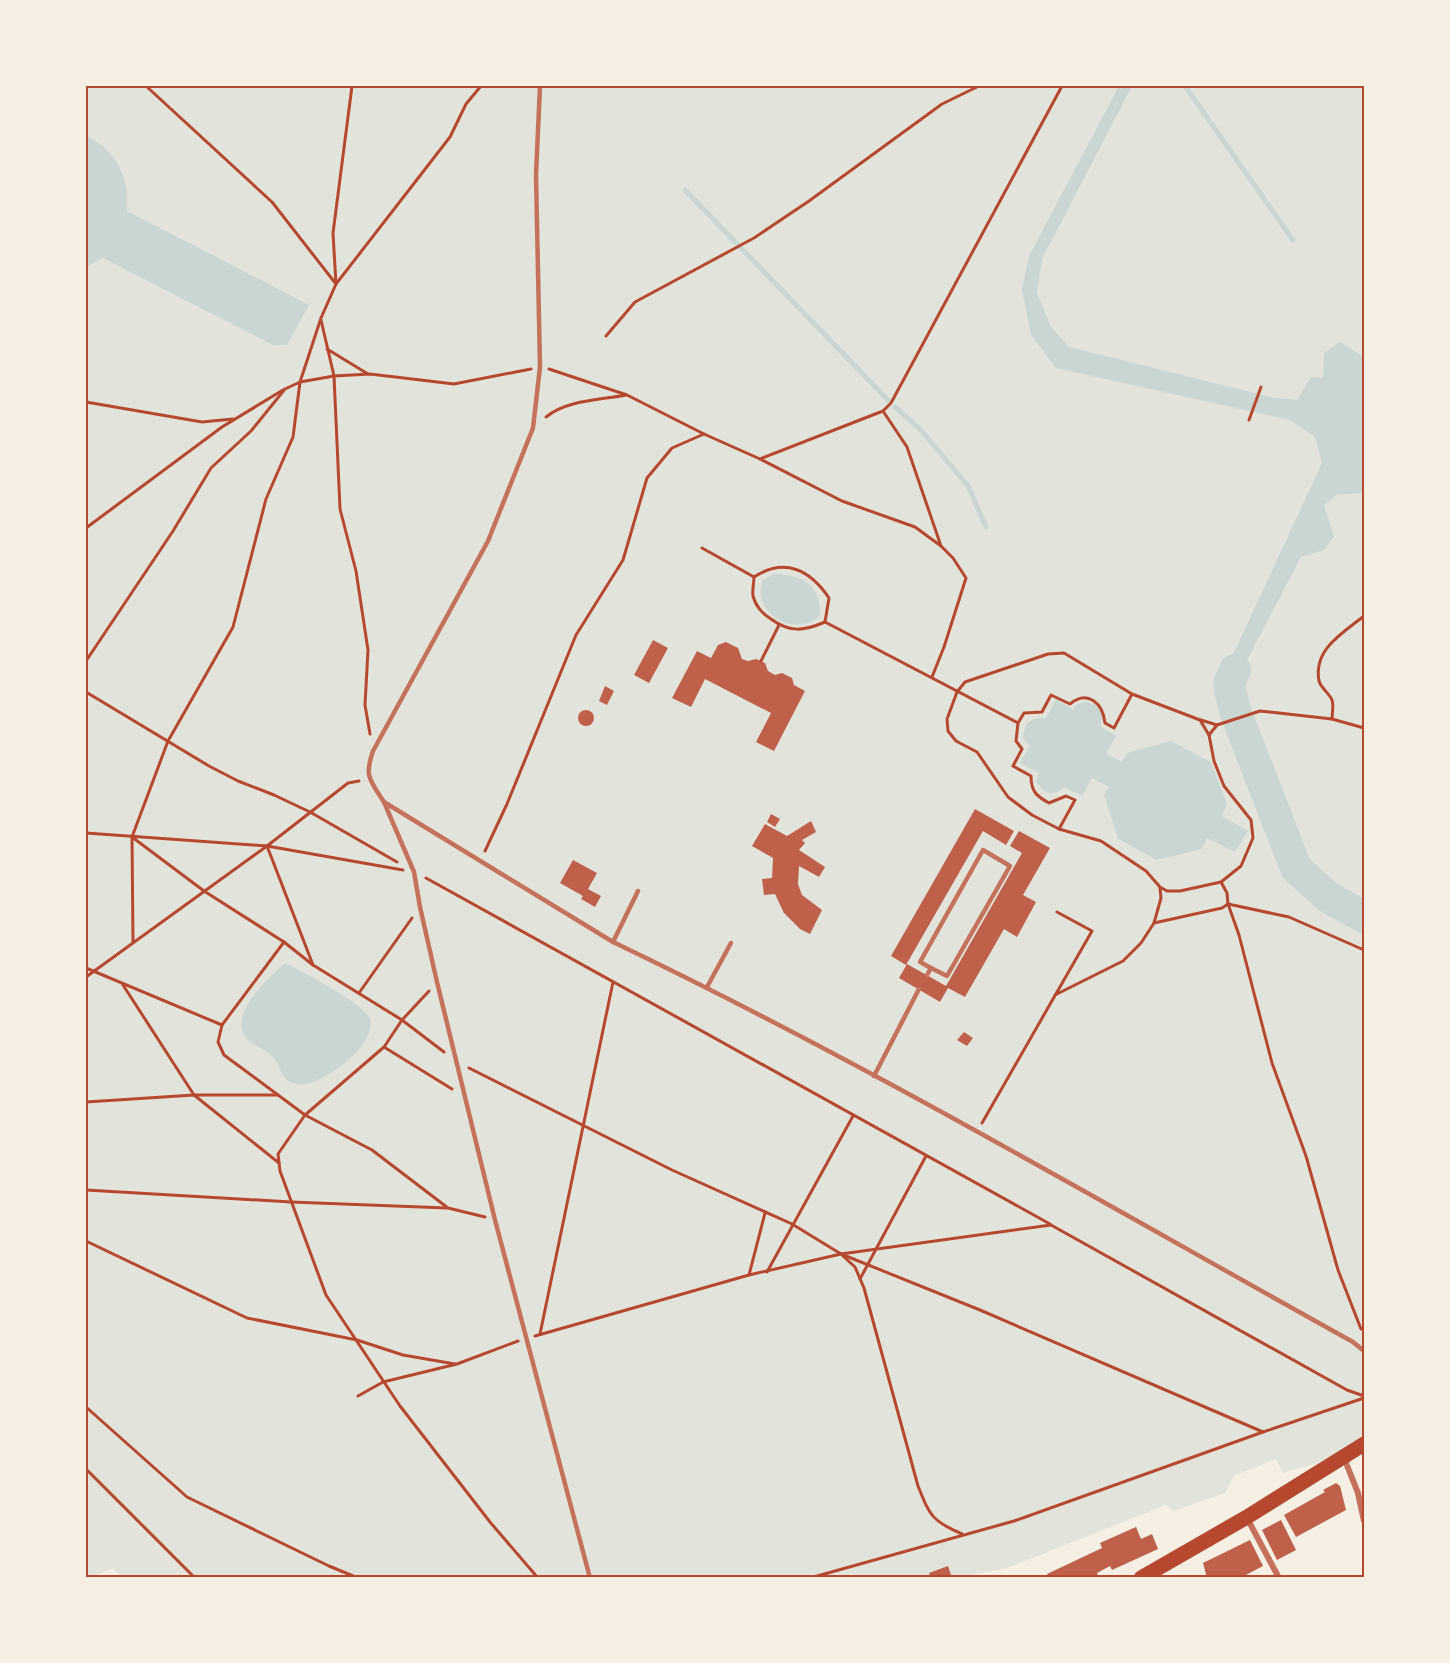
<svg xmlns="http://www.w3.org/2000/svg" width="1450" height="1663" font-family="Cabin,sans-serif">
  <rect width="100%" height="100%" fill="#f6efe4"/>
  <path fill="#e2e4dc" d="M86,86H1364V1435L1334,1456L1318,1463L1283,1473L1276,1459L1234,1476L1225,1493L1174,1511L1166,1505L1010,1567L963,1577L123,1578L113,1568L92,1577H86Z"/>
  <g fill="#c9d6d2">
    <path d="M1119,86H1132L1042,259L1037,293L1051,327L1069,347L1275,398L1297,400L1311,377L1323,378L1324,353L1340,342L1364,357V493L1336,495L1324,505L1334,536L1324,550L1301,557L1236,681L1247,709L1235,711L1224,708L1218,687L1322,463L1315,437L1290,420L1056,368L1031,335L1022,289L1029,256Z"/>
    <path d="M86,136C106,145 123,164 126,187C128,195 127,204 127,211L309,305L287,345H273L103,258L86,267Z"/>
    <path d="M774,574C803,575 821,585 820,615C798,640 749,613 763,580Z"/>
    <path d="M1056,699L1073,710L1076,705L1087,702L1097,706L1103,716L1100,726L1116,736L1106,754L1122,762L1127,753L1171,741L1211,762L1227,804L1222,816L1248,831L1235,852L1207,838L1202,849L1157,860L1118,839L1104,794L1109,787L1092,778L1082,796L1064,787C1054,798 1044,793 1036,782L1039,773L1020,763L1030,746L1023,739C1023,724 1030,717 1046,718Z"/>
    <path d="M285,963C301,971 362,1003 369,1017C382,1042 319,1089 297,1084C279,1081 283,1069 274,1058C267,1050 256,1047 248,1040C225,1017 268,978 285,963Z"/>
  </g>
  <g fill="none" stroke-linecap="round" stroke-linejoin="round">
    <g stroke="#c9d6d2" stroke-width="5">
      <path d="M1185,86L1293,240"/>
      <path d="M685,190L888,400"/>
      <path d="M895,407L920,429L968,486L986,527"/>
    </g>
    <path stroke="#c9d6d2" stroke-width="32" d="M1235,670L1229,684L1235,711L1296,868L1328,897L1364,917"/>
  </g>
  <g fill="#bf614a">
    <path d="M653,640L668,648L649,683L634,675Z"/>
    <path d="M726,642L738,648L742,659L748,661L756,659L765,663L768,671L775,675L782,673L792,678L794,685L805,691L774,751L756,742L771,713L705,679L691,707L672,698L697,651L711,658L718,645Z"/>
    <path d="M605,686L614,691L607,705L599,701Z"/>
    <circle cx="586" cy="718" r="8"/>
    <path d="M975,809L1014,831L1006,845L983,831L906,965L891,956Z"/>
    <path d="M771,814L780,819L775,827L767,822Z"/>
    <path d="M811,821L816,832L802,840L805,843L799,850L825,867L819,877L799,866L798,884L802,895L822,910L810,934L800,929L784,913L775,894L764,895L762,879L772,878L773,858L752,846L765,824L787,836Z"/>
    <path d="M1019,831L1050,848L1023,895L1036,902L1017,937L1004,929L965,997L948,988L940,1002L899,978L907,964L946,986L1022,853L1010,846Z"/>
    <path d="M573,860L597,873L588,889L601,896L595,907L581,899L583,896L560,883Z"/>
    <path d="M964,1032L973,1038L967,1046L957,1040Z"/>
    <path d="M1336,1483L1340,1486L1346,1510L1296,1537L1284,1515L1325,1492L1323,1490Z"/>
    <path d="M1281,1520L1296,1550L1277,1560L1262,1530Z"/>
    <path d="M1136,1527L1141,1539L1152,1534L1158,1549L1112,1570L1110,1566L1097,1573L1099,1578H1048L1047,1574L1102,1548L1100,1543Z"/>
    <path d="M1250,1540L1263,1566L1240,1578H1207L1203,1563Z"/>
    <path d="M948,1566L952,1578H931L929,1573Z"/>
  </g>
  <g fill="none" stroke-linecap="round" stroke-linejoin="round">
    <g stroke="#b5482f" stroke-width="3">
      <path d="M146,86L272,202L336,284L450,137L466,104L481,86"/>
      <path d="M321,320L334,376L340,509L356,571L368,650L365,705L370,734"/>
      <path d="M606,336L635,302L754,238L809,201L942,104L979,86"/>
      <path d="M327,349L368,374"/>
      <path d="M549,369L627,395L704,434L760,459L842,501L915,527L941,546L953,558L966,578L944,647L932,677"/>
      <path d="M86,402L202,422L233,419"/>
      <path d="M883,411L907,447L941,546"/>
      <path d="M546,417C567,400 600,400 626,395"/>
      <path d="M1249,420L1261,387"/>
      <path d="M760,459L883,411L891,403L1062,86"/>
      <path d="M86,528L222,427L283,390"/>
      <path d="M702,548L754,577C754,583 752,590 753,596C756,607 762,613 771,619C790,633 804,631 825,622L1018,723"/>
      <path d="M754,577C785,557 810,570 829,598L825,622"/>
      <path d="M1064,653L1132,694L1200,720L1209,735L1214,761L1224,786L1251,820L1253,838L1241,866L1221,882L1180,891H1167L1160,887L1146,871L1101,841L1059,829L1032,815L1008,797L977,752L956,741L948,731L947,719L957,692L965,682L1048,654Z"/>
      <path d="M86,661L173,531L211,468L251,431L285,389L300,382L334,376L370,374L454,384L531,369"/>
      <path d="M761,661L779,625"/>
      <path d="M86,692L209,766L238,781L274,795L310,812L397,862"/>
      <path d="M1332,719C1332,713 1334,705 1332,700C1329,693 1321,688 1319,681C1313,649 1343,633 1364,616"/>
      <path d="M1201,720L1217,725"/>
      <path d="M1209,735L1217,725L1260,711L1332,719L1364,728"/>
      <path d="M1059,829L1075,800L1066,796L1049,803C1036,796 1031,791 1031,776L1013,766L1022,749L1016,741L1018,723L1024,713L1042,712L1051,695L1070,704C1088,689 1103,704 1105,723L1114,728L1132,694"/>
      <path d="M86,833L267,846L403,870"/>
      <path d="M132,837L204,891L284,942L313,965L402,1020L444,1052"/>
      <path d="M267,846L313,965"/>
      <path d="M485,851L507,804L576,635L623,560L647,478L672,448L704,434"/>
      <path d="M426,878L1050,1224"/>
      <path d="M1228,904L1239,935L1272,1063L1306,1156L1338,1270L1361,1329"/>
      <path d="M1228,904L1289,917L1364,950"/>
      <path d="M1154,923L1222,908L1228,904L1227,893L1221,882"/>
      <path d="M133,942L132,837L168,741L233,627L266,499L293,437L300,382L321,318L336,284L333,233L352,86"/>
      <path d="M284,942L222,1025L218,1042L224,1055L305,1115L372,1150L448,1208L485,1217"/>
      <path d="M86,968L222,1025"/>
      <path d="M86,977L267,846L348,783L359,781"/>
      <path d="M123,985L194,1095L279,1163"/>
      <path d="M429,991L402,1020L384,1047L305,1115L278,1154L280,1171L326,1295L400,1406L490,1522L538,1578"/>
      <path d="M359,993L412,918"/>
      <path d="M1055,995L1123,961L1141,943L1154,923L1161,898L1160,888"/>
      <path d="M384,1047L452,1089"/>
      <path d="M469,1068L672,1170L792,1224L841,1254L980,1310L1263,1432"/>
      <path d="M86,1102L194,1095H278"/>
      <path d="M982,1123L1092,931L1057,912"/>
      <path d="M86,1190L291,1202L447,1208"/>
      <path d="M86,1241L247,1318L357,1340L403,1355L455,1364"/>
      <path d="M843,1256L855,1267L864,1288L918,1486C930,1516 932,1521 962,1534"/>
      <path d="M767,1272L853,1116"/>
      <path d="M749,1275L765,1213"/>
      <path d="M860,1279L926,1156"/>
      <path d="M540,1334L613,982"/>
      <path d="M535,1336L749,1275L841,1254L1051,1225L1347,1390L1364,1396"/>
      <path d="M358,1396L383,1382L457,1364L518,1341"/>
      <path d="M86,1407L187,1497L329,1566L358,1578"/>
      <path d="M86,1469L195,1578"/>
      <path d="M810,1578L1014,1521L1263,1432L1364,1398"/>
    </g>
    <g stroke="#c5725c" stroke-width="4.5">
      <path d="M540,86L536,175L540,367L533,428L488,541L373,751C364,777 370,780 384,802L613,942"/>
      <path d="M384,802L414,872L420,907L437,982L495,1220L590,1578"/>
      <path d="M638,891L613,942C866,1063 1108,1206 1353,1342L1364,1351"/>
      <path d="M927,975L931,968L920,962L983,850L1010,866L947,976L931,968"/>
      <path d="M707,987L731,943"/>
      <path d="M874,1076L919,989"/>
    </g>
    <g stroke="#c5725c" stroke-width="6">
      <path d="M1344,1458L1358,1493L1364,1521"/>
      <path d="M1247,1518L1279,1578"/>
    </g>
    <path stroke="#b5482f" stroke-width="15" d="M1141,1578L1247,1517L1364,1444"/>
  </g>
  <rect width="1450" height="1663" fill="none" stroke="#f6efe4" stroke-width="174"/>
  <rect x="87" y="87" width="1276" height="1489" fill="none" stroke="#b5482f" stroke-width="2"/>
</svg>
